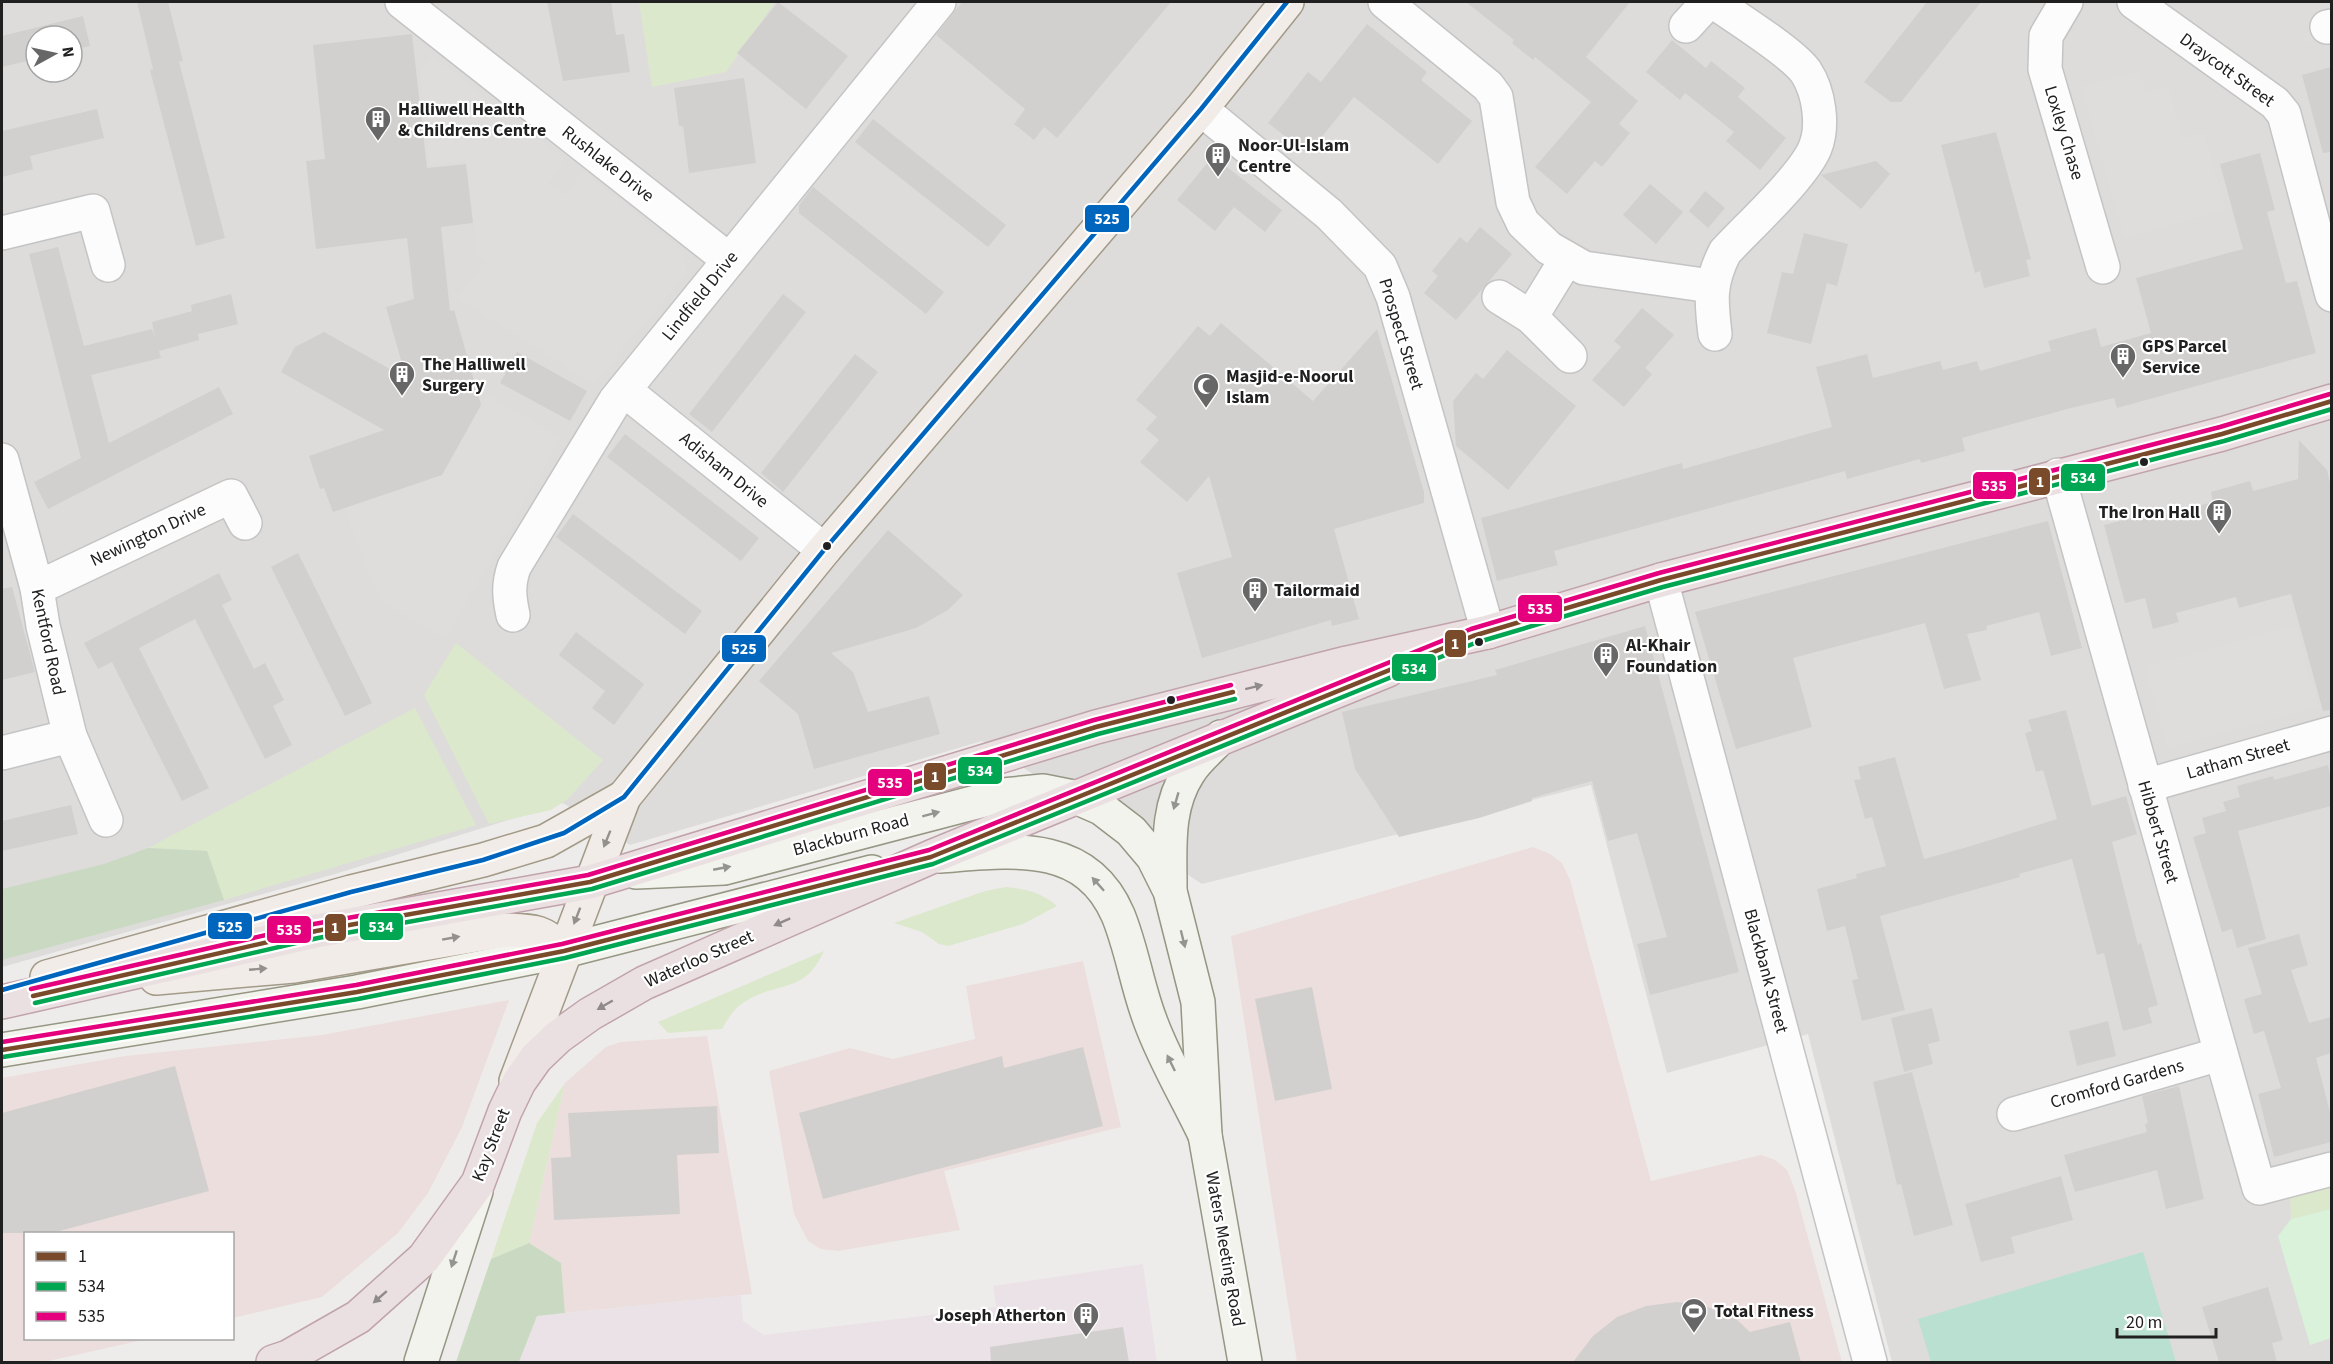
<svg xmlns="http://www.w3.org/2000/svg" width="2333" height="1364" font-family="'Source Sans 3',sans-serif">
  <rect width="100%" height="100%" fill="#eeecea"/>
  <path fill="#dddcdb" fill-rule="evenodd" d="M2,2H2331V1362H1892L1808,1034L1667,1073L1591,785L1202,884L982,741L630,845L563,803L335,874L2,967ZM36,36H72V72H36Z"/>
  <g fill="#ebdedd">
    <path d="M1533,847L1550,854L1562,863L1570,880L1651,1181L1761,1155L1775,1160L1787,1170L1795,1190L1842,1362H1297L1231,936Z"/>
    <path d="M1083,961L1121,1127L944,1171L960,1230L838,1251L821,1249L808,1241L794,1214L769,1071L850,1048L893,1059L975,1039L966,986Z"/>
    <path d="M509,1000L462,1127L428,1193L398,1233L322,1297L233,1318L232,1234H26V1338L147,1339L44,1362H2V1078L125,1056L322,1035Z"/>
    <path d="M707,1036L752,1294L565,1313L561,1264L529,1243L565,1083L606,1047L621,1042Z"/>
  </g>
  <path fill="#ebe2e7" d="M1143,1264L1157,1362H519L537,1316L741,1295L743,1321L764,1335L996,1307L993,1286Z"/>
  <g fill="#dbe8cc">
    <path d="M639,2H775L726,72L652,87Z"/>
    <path d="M456,643L603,760L568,799L551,810L489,824L424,695Z"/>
    <path d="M415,708L476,825L224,900L207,851L148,848Z"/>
    <path d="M1006,887C1027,889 1041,892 1057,906L1023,924L948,946L939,944L922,932L894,923L985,891Z"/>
    <path d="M824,951C804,996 776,980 743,1003C733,1009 728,1019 722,1029L668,1033L658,1022Z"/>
    <path d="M565,1083L529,1243L491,1259L537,1123Z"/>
    <path d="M2331,1185V1209L2291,1219L2290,1198Z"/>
  </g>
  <g fill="#cadac2">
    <path d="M148,848L207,851L224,900L2,960V889L104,864Z"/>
    <path d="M529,1243L561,1263L565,1313L537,1316L519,1362H456L491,1259Z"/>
  </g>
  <path fill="#daf1da" d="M2331,1209V1338L2310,1345L2278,1236L2291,1219Z"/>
  <path fill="#b9e0d0" d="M2143,1252L2176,1362H1931L1918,1319Z"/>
  <g fill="#dedddc">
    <path d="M2320,2H2331V26L2302,46Z"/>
    <path d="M433,56L565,159L548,183L565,195L583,171L682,251L687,267L685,275L593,384L458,298L486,261L477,252L466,161L430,165L420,72Z"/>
    <path d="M2140,71L2146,92L2168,86L2183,138L2204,132L2226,209L2124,238L2081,87Z"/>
    <path d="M487,395L561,438L445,639L380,600L344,508L442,475Z"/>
    <path d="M2296,625L2318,706L2168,748L2145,667Z"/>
  </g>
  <g fill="#d2d0ce">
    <path d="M137,2H168L183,61L179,62L225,238L196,246L150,70L153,69Z"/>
    <path d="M547,2H611L616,35L624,34L630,72L563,81Z"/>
    <path d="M778,2L848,56L806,109L737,53Z"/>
    <path d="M962,2H1171L1057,138L1044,127L1034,140L1014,124L1025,109L936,35Z"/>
    <path d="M1466,2H1630L1586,57L1638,101L1619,124L1630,133L1602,167L1595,161L1567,194L1535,167L1591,102L1535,57L1533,60L1512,43L1514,40Z"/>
    <path d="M1927,2H1981L1901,102H1891L1864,82Z"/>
    <path d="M83,16L90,46L72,50V36H36V59L2,67V36Z"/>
    <path d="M1367,24L1427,72L1421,80L1472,121L1438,164L1354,97L1308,154L1268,123L1308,72L1321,82Z"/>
    <path d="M412,34L427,168L466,164L473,223L441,227L450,311L454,310L481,405L442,475L333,512L324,488L320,489L309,456L384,430L281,372L295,347L324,332L406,378L386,307L414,299L407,238L316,249L306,161L325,159L313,45Z"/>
    <path d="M1672,40L1706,68L1711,61L1745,88L1738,97L1786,138L1760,170L1726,141L1734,132L1685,93L1680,100L1646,72Z"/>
    <path d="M2331,67V152L2323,153L2302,75Z"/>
    <path d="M744,78L756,163L689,173L683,126H679L674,88Z"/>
    <path d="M97,109L104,138L30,156L33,169L2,177V131Z"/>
    <path d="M873,119L1006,225L988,247L855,142Z"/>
    <path d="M1996,132L2031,259L2026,260L2030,276L1984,288L1980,271L1975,273L1941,145Z"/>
    <path d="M2260,153L2275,210L2267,212L2286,283L2297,281L2316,353L2117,408L2114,398L2067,409L1962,438L1965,451L1921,463L1920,459L1847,479L1845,471L1554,551L1558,565L1497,581L1481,518L1682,463L1683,469L1832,427L1816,367L1867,354L1873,378L1940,361L1943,370L1977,361L1980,371L2051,351L2048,341L2096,328L2101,347L2151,333L2136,278L2243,249L2220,164Z"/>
    <path d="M1213,156L1282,210L1265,232L1234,207L1215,231L1177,200Z"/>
    <path d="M1876,161L1890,174L1861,209L1821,175Z"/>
    <path d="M1650,184L1683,212L1656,244L1623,215Z"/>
    <path d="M813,187L944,292L926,314L799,213V205Z"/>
    <path d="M1705,191L1725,208L1708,228L1689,211Z"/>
    <path d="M1480,227L1512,254L1456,320L1424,293L1438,276L1432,271L1460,237L1467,243Z"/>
    <path d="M1804,233L1848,244L1837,286L1827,283L1811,344L1767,333L1782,272L1793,274Z"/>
    <path d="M58,247L84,346L152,329L155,338L152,322L192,311L191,305L231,294L238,324L198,334L199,340L159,351L161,358L91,375L109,443L219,387L233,414L48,509L34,482L81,458L29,254Z"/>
    <path d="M783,294L806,312L712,432L689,414Z"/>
    <path d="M1642,308L1674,335L1645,368L1652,374L1624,407L1592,380L1621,347L1614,341Z"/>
    <path d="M1221,323L1313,401L1377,329L1424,492V503L1334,529L1359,619L1332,626L1331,620L1202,658L1177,573L1232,557L1209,476L1187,502L1140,462L1159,440L1146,429L1157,417L1136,400L1198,326L1210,336Z"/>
    <path d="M1507,350L1576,406L1508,490L1456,446L1453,401L1476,373L1483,379Z"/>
    <path d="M517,352L587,391L570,421L500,383Z"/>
    <path d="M855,354L878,372L783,492L761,473Z"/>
    <path d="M625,434L759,538L741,561L607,457Z"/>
    <path d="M2299,440L2327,470L2331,487V710L2323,711L2291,594L2239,608L2236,597L2176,613L2179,622L2153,629L2145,598L2125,603L2104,525L2151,513L2152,518L2213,502L2211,492L2250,481L2253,491L2298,479Z"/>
    <path d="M573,514L702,611L685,634L556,537Z"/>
    <path d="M2048,521L2082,648L2051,656L2039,612L1986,626L1987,630L1967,634L1981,680L1944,689L1925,623L1793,658L1812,727L1736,749L1695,612Z"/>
    <path d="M888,530L963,595L948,610L916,628L831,653L853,672L868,712L929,696L940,734L814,769L798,714L759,681Z"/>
    <path d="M298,553L372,703L345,716L271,567Z"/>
    <path d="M219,573L232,600L222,605L254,669L265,663L284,700L273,706L292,745L265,759L195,619L139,648L209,788L182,801L112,662L98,669L84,643Z"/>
    <path d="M12,587L35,672L2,680V589Z"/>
    <path d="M1645,626L1739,972L1650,995L1637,944L1667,937L1637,833L1608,841L1592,781L1532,798V801L1479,818L1399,837L1355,769L1342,712L1497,675L1495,670Z"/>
    <path d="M576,632L644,684L614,725L592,708L605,691L559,655Z"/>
    <path d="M2066,710L2092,806L2126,796L2137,834L2112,842L2138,945L2141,943L2158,1005L2148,1008L2152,1023L2123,1031L2104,953L2097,955L2072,859L2019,874L2020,877L1880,916L1905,1010L1862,1021L1852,980L1858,979L1845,926L1827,931L1817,889L1857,878L1856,874L1886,866L1872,817L1865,819L1854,780L1861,779L1858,767L1895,757L1924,859L1971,846L2057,819L2043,770L2036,772L2025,733L2032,731L2028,720Z"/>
    <path d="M2328,765L2331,779V806L2238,831L2266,939L2237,948L2232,929L2222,932L2193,837L2206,833L2202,818L2226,811L2223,802L2240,797L2237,786L2273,776L2274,780Z"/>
    <path d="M71,805L78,834L2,851V821Z"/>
    <path d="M2299,934L2308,965L2291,970L2309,1023L2331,1017V1053L2316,1058L2331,1116V1142L2274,1157L2258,1094L2281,1088L2264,1031L2254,1034L2244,999L2262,994L2248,948Z"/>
    <path d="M1312,987L1332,1089L1275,1101L1255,999Z"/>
    <path d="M1932,1008L1940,1041L1928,1044L1933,1064L1904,1072L1891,1018Z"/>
    <path d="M2108,1021L2116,1056L2077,1066L2069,1031Z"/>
    <path d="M1083,1047L1103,1126L823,1199L799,1113L1002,1056L1004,1068Z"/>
    <path d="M175,1066L209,1191L52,1233H2V1113Z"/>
    <path d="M1912,1072L1953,1225L1914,1236L1901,1184L1897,1185L1873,1082Z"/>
    <path d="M2179,1086L2204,1199L2166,1209L2157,1170L2075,1192L2064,1155L2147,1132L2145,1124L2148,1123L2142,1096Z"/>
    <path d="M717,1106L719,1153L677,1155L680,1214L554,1220L551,1158L571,1157L568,1113Z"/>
    <path d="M2061,1176L2073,1220L2011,1237L2015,1253L1981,1262L1965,1204Z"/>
    <path d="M2268,1287L2283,1340L2272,1343L2277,1362H2219L2202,1307Z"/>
    <path d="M1677,1302L1705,1306L1733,1316L1750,1332L1790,1322L1801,1362H1573L1593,1336L1617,1317L1646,1306Z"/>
    <path d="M1123,1327L1129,1362H991L990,1347Z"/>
  </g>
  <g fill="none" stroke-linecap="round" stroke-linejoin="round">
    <g stroke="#c5c4c4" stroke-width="36">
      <g id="street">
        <path d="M402,2L729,260"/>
        <path d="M1385,2L1488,86L1496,97L1513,202L1523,223L1549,248L1584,268L1711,286"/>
        <path d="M1714,2C1736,18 1792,52 1806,72C1819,92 1824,126 1815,148C1803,177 1748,227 1725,252C1709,283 1711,301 1715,334"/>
        <path d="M2066,2L2046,36L2045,69L2103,267"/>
        <path d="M2134,2L2275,103L2284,114L2332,295"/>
        <path d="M1686,26L1708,2"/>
        <path d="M2327,27L2332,26"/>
        <path d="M1201,109L1329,214L1380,266L1393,297L1488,632"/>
        <path d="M2,233L93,211L108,265"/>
        <path d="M1499,297L1531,317L1570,356"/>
        <path d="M1531,317L1566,260"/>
        <path d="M624,390L824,550"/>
        <path d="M2,460L37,588L43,626L70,736L106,820"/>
        <path d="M2058,475L2259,1188L2332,1169"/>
        <path d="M1661,580L1870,1362"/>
        <path d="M37,588L231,496L245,523"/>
        <path d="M513,615C509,596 508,585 514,567L615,401L939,2"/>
        <path d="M2,753L70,736"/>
        <path d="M2145,786L2332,733"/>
        <path d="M2014,1114L2220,1054"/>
      </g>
    </g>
    <g stroke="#959683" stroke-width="36">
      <g id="secondary">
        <path d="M940,856C1008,851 1085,838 1118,915C1132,949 1137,986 1150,1020C1164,1059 1187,1097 1205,1135"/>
        <path d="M636,872L724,868L1003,795L1043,791L1078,798L1101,808L1131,831L1153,857L1170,891L1198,1002L1205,1135L1245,1362"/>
        <path d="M1170,887C1170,847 1166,807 1189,772C1197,759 1211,748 1221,737"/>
        <path d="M2,1050L357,992L564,951L872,872"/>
        <path d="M421,1362L476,1191"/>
      </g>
    </g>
    <g stroke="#a39a88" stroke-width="36">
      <g id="primary">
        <path d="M47,977L351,892L483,860L546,841L624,797"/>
        <path d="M156,978L294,966L505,930C534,931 542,930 564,951"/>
        <path d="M516,1081L624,797L824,550L1201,109L1287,2"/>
      </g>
    </g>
    <g stroke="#c0a3ac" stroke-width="36">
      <g id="highway">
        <path d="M2,1002L316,931L590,882L1096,727L1347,663L1488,632L1661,580L2222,434L2332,401"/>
        <path d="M273,1362L288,1357L358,1317L424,1258L478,1183L505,1111L519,1082L536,1058L558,1037L590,1014L644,983L931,857L1388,670"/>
      </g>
    </g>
    <use href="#street" stroke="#fcfcfc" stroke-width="33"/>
    <use href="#secondary" stroke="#f3f3ed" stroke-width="33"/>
    <use href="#primary" stroke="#f1ece7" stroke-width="33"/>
    <use href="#highway" stroke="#eae0e2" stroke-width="33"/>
    <g stroke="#fff" stroke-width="9">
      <g id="bus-1">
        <path d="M33,996L316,931L590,882L1096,727L1233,692"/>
        <path d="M2,1050L357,992L564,951L931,857L1473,636L1661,580L2222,434L2332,401"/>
      </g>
    </g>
    <g stroke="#fff" stroke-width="9">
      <g id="bus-2">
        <path d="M35,1003L318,938L592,889L1098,734L1235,699"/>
        <path d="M3,1057L358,999L565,958L933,864L1475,643L1663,587L2224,441L2332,409"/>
      </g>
    </g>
    <g stroke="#fff" stroke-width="9">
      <g id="bus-3">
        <path d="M31,989L314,924L588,875L1094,720L1231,685"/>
        <path d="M2,1042L356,985L562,944L929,850L1471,629L1659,573L2220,427L2330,394"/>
      </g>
    </g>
    <g stroke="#fff" stroke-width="9">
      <path id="bus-4" d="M2,990L351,892L483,860L564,833L624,797L824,550L1201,109L1287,2"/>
    </g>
    <use href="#bus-1" stroke="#7a4b2a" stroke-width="4.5"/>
    <use href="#bus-2" stroke="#00a651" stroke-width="4.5"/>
    <use href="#bus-3" stroke="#e5007d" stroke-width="4.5"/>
    <use href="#bus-4" stroke="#0065bd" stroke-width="4.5"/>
  </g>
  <defs><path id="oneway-solid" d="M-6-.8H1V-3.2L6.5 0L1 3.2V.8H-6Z" transform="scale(1.5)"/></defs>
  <g fill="#8f8a8b">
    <use href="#oneway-solid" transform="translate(1254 687) rotate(-14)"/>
    <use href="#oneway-solid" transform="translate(782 922) rotate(156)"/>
    <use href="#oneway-solid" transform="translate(605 1005) rotate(150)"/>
    <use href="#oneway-solid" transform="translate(380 1297) rotate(139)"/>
  </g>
  <g fill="#949491">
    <use href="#oneway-solid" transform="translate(1176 801) rotate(106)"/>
    <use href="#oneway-solid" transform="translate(931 814) rotate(-15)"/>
    <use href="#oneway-solid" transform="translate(722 868) rotate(-11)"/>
    <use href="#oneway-solid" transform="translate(1098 884) rotate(-132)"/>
    <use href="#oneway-solid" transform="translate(1183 939) rotate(76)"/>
    <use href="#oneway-solid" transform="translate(1171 1063) rotate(-116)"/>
    <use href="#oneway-solid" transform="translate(454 1259) rotate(108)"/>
  </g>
  <g fill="#93908d">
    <use href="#oneway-solid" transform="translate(607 839) rotate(112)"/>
    <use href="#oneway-solid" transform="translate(577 916) rotate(111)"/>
    <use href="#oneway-solid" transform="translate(451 938) rotate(-10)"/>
    <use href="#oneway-solid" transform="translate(258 969) rotate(-5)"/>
  </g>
  <defs>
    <g id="building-pin" transform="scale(1.35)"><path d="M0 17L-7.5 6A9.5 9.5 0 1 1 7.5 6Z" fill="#686767" stroke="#fff"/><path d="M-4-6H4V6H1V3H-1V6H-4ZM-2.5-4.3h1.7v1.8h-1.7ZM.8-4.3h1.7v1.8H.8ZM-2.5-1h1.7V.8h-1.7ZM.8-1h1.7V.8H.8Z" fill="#fff"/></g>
    <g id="mosque-pin" transform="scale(1.35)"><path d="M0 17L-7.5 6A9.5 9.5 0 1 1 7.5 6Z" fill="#686767" stroke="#fff"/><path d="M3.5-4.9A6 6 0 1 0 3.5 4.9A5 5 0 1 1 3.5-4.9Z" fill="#fff"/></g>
    <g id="stadium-pin" transform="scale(1.35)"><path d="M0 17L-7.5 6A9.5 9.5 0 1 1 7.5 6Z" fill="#686767" stroke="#fff"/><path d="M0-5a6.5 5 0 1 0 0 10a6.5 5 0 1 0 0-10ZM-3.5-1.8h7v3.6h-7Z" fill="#fff"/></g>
  </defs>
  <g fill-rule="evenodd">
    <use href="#building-pin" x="378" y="119"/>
    <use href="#building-pin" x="1218" y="155"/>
    <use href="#building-pin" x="2123" y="356"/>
    <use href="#building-pin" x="402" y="374"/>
    <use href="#mosque-pin" x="1206" y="386"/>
    <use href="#building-pin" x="2219" y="512"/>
    <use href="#building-pin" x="1255" y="590"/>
    <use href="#building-pin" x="1606" y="655"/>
    <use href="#stadium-pin" x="1694" y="1311"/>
    <use href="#building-pin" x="1086" y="1315"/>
  </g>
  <g fill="#202020" stroke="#fff" stroke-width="2">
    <circle cx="2144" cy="462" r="5"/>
    <circle cx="827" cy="546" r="5"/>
    <circle cx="1479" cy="642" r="5"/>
    <circle cx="1171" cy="700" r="5"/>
  </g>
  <g text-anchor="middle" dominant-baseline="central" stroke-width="4.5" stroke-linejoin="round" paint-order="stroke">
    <g font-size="18" fill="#202020" stroke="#fff">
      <text transform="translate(2227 70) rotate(36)">Draycott Street</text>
      <text transform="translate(2064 133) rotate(73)">Loxley Chase</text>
      <text transform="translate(608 164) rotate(38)">Rushlake Drive</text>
      <text transform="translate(700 296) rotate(-51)">Lindfield Drive</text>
      <text transform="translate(1401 334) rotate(73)">Prospect Street</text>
      <text transform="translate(724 470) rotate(39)">Adisham Drive</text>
      <text transform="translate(148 535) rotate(-25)">Newington Drive</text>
      <text transform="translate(48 642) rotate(78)">Kentford Road</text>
      <text transform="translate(2238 759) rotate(-16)">Latham Street</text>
      <text transform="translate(2158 832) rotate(74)">Hibbert Street</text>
      <text transform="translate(851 835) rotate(-15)">Blackburn Road</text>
      <text transform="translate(699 959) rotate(-24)">Waterloo Street</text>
      <text transform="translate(1766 971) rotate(75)">Blackbank Street</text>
      <text transform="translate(2117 1084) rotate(-16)">Cromford Gardens</text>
      <text transform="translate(491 1145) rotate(-69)">Kay Street</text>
      <text transform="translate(1225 1249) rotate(80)">Waters Meeting Road</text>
    </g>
    <g font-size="18" font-weight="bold" fill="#202020" stroke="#fff" text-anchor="start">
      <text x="398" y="109">Halliwell Health<tspan x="398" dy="21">&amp; Childrens Centre</tspan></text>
      <text x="1238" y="145">Noor-Ul-Islam<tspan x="1238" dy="21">Centre</tspan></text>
      <text x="2142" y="346">GPS Parcel<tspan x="2142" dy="21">Service</tspan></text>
      <text x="422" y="364">The Halliwell<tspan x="422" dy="21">Surgery</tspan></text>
      <text x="1226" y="376">Masjid-e-Noorul<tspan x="1226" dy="21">Islam</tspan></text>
      <text x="2200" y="512" text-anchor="end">The Iron Hall</text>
      <text x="1274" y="590">Tailormaid</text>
      <text x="1626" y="645">Al-Khair<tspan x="1626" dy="21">Foundation</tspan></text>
      <text x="1714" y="1311">Total Fitness</text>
      <text x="1066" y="1315" text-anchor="end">Joseph Atherton</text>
    </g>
  </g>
  <g stroke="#fff" stroke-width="2">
    <rect x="1084" y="204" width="46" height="29" rx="6" fill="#0065bd"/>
    <rect x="2060" y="463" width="46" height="29" rx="6" fill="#00a651"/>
    <rect x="2028" y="467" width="23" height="29" rx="6" fill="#7a4b2a"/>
    <rect x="1972" y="471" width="45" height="29" rx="6" fill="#e5007d"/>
    <rect x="1517" y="594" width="46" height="29" rx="6" fill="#e5007d"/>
    <rect x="1444" y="629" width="23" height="29" rx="6" fill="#7a4b2a"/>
    <rect x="721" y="634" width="46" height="29" rx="6" fill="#0065bd"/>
    <rect x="1391" y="653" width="46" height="29" rx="6" fill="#00a651"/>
    <rect x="957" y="756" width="46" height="29" rx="6" fill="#00a651"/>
    <rect x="923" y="762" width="24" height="29" rx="6" fill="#7a4b2a"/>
    <rect x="867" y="768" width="46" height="29" rx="6" fill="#e5007d"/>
    <rect x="207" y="912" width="46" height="28" rx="6" fill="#0065bd"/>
    <rect x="359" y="912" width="45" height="29" rx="6" fill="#00a651"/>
    <rect x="324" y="913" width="23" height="29" rx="6" fill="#7a4b2a"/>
    <rect x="266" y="915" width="46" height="29" rx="6" fill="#e5007d"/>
  </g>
  <g font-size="16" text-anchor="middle" font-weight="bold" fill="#fff">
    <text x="1107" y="224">525</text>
    <text x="2083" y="483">534</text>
    <text x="2040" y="487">1</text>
    <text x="1994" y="491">535</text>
    <text x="1540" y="614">535</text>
    <text x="1455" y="649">1</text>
    <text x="744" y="654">525</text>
    <text x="1414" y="674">534</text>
    <text x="980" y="776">534</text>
    <text x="935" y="782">1</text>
    <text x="890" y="788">535</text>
    <text x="230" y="932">525</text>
    <text x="381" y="932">534</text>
    <text x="335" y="933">1</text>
    <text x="289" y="935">535</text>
  </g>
  <rect width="2333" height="1364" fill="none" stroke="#202020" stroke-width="6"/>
  <rect x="24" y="1232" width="210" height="108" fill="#ffffff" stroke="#a6a6a6" stroke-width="1.5"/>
  <rect x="36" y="1252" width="30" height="9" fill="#7a4b2a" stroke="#a6a6a6" stroke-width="1.5"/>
  <text x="78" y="1262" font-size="18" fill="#202020">1</text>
  <rect x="36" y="1282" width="30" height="9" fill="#00a651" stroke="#a6a6a6" stroke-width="1.5"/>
  <text x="78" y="1292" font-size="18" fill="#202020">534</text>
  <rect x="36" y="1312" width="30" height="9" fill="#e5007d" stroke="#a6a6a6" stroke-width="1.5"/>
  <text x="78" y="1322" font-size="18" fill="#202020">535</text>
  <g transform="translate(54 54) rotate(82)"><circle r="28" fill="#ffffff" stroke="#a6a6a6" stroke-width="1.5"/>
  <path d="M0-4.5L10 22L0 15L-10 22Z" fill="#686767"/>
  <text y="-9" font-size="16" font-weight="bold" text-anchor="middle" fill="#202020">N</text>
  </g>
  <path d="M2117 1328v9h99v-9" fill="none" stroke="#202020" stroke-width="3"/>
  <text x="2126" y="1328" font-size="18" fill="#202020" stroke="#ffffff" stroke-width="4.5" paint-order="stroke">20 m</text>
</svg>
